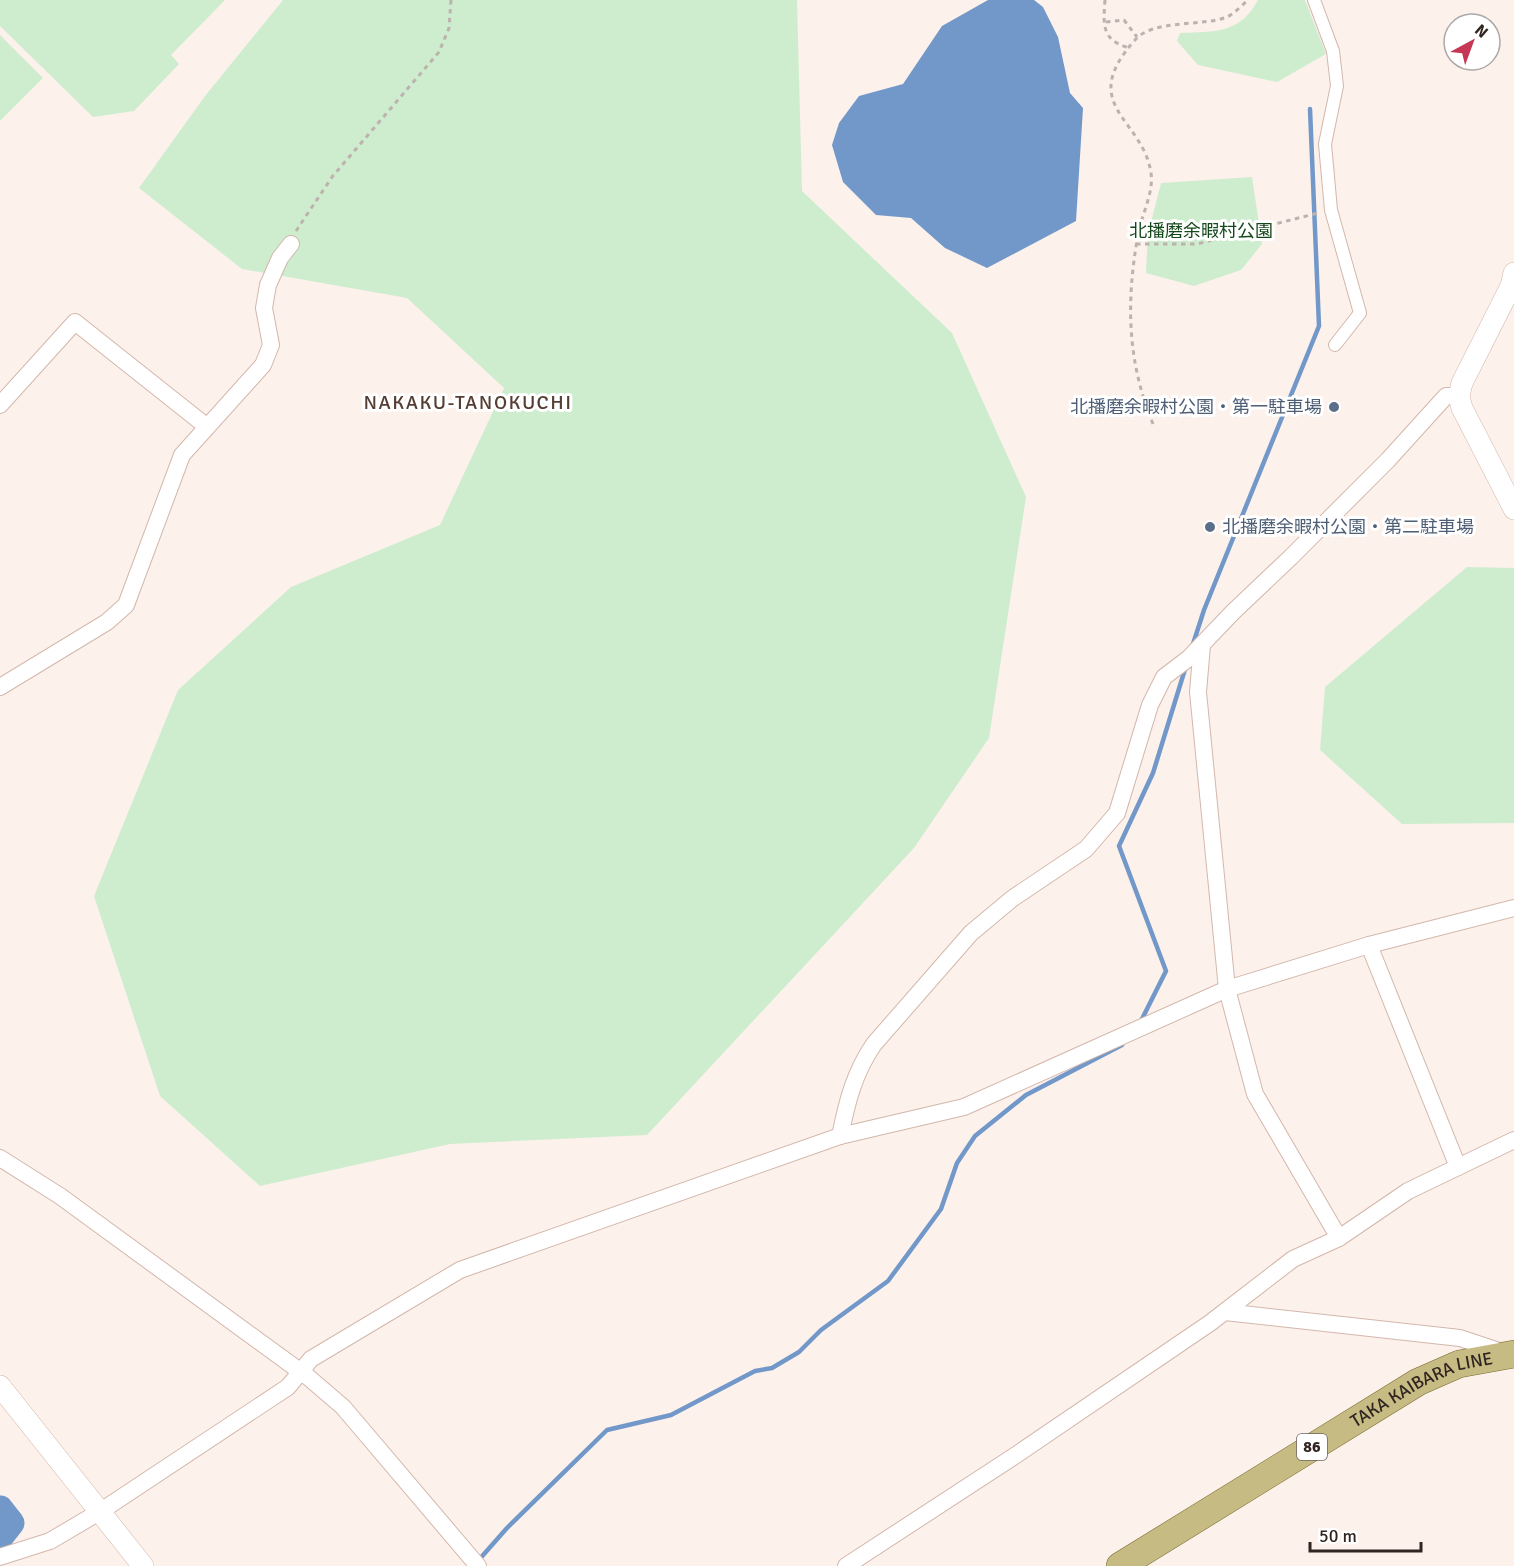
<svg xmlns="http://www.w3.org/2000/svg" width="1514" height="1566" font-family="Signika,'Noto Sans JP',sans-serif">
  <rect width="100%" height="100%" fill="#fdf1ec"/>
  <g fill="#ceedcf">
    <path d="M0,0H225L171,55L179,64L134,111L93,117L0,26Z"/>
    <path d="M283,0H797L802,191L952,333L1026,497L989,738L914,848L647,1135L450,1144L260,1186L160,1096L94,896L178,690L291,587L440,525L504,388L407,298L242,269L139,188L205,96Z"/>
    <path d="M1258,0H1305L1326,54L1277,82L1198,65L1177,41L1180,33C1214,31 1239,35 1258,0Z"/>
    <path d="M0,35L43,78L0,121Z"/>
    <path d="M1252,177L1262,244L1241,270L1194,286L1146,273L1148,234L1161,183Z"/>
    <path d="M1467,567L1514,568V823L1402,824L1320,750L1325,687Z"/>
  </g>
  <path fill="#7198c9" d="M988,0H1034L1043,7L1058,37L1070,93L1083,108L1076,221L987,268L945,248L911,218L876,215L843,182L832,145L839,123L859,96L903,84L942,26Z"/>
  <g fill="none" stroke-linecap="round" stroke-linejoin="round">
    <g stroke="#7198c9" stroke-width="4.5">
      <path d="M1193,644L1204,610L1319,326L1310,109"/>
      <path d="M1140,1023L1166,971L1119,846L1153,773L1186,666"/>
      <path d="M477,1562L507,1528L607,1430L671,1415L755,1371L772,1368L799,1352L821,1330L888,1281L941,1209L957,1163L975,1136L1026,1095L1122,1045"/>
    </g>
    <path stroke="#7198c9" stroke-width="27" d="M0,1509L11,1523L0,1537"/>
    <g stroke="#d3b7ab" stroke-width="14">
      <path id="pedestrian" d="M1314,0L1333,51L1337,86L1325,144L1331,210L1360,313L1335,345"/>
    </g>
    <g stroke="#d3b7ab" stroke-width="18">
      <g id="minor">
        <path d="M0,405L75,322L206,426"/>
        <path d="M1202,645L1198,692L1227,989L1255,1094L1339,1238"/>
        <path d="M0,687L107,622L126,605L182,455L263,365L271,345L264,308L268,285L280,258L291,244"/>
        <path d="M1369,945L1458,1167"/>
        <path d="M840,1136C847,1102 854,1073 874,1044L971,933L1013,898L1086,849L1117,813L1150,705L1164,677L1189,658L1233,612L1291,557L1388,460L1446,396H1459"/>
        <path d="M0,1158L60,1196L308,1377L343,1407L478,1566"/>
        <path d="M1225,1312L1460,1338L1505,1353"/>
        <path d="M0,1557L50,1541L101,1511L288,1387L311,1359L460,1270L840,1136L964,1107L1227,989L1369,945L1514,908"/>
        <path d="M846,1566L1016,1455L1210,1323L1293,1259L1339,1238L1408,1191L1514,1140"/>
      </g>
    </g>
    <g stroke="#d3b7ab" stroke-width="22">
      <g id="tertiary">
        <path d="M1514,273L1511,286L1462,383L1459,396L1462,408L1514,509"/>
        <path d="M0,1386L143,1566"/>
      </g>
    </g>
    <g stroke="#78692b" stroke-width="28">
      <g id="primary">
        <path id="s1" d="M1120,1566L1418,1382L1459,1364L1514,1354"/>
      </g>
    </g>
    <g stroke="#beb2ae" stroke-width="3" stroke-dasharray="4.5 4.5" stroke-linecap="butt">
      <path d="M1105,0C1103,26 1102,40 1129,48"/>
      <path d="M1106,22L1124,20L1137,37"/>
      <path d="M296,231L332,177L439,52L449,28L451,0"/>
      <path d="M1136,244H1197L1318,213"/>
      <path d="M1153,424C1127,361 1126,301 1138,235C1141,216 1154,193 1151,173C1143,118 1076,106 1135,40C1153,19 1201,27 1227,17C1234,14 1242,5 1248,0"/>
    </g>
    <use href="#pedestrian" stroke="#fff" stroke-width="12"/>
    <use href="#minor" stroke="#fff" stroke-width="16"/>
    <use href="#tertiary" stroke="#fff" stroke-width="21"/>
    <use href="#primary" stroke="#c5bb83" stroke-width="27"/>
  </g>
  <g fill="#5c6f8a" stroke="#fff" stroke-width="2">
    <circle cx="1334" cy="407" r="6"/>
    <circle cx="1210" cy="527" r="6"/>
  </g>
  <g text-anchor="middle" dominant-baseline="central" stroke-width="6" stroke-linejoin="round" paint-order="stroke">
    <rect fill="#fff" stroke="#6e6664" stroke-width="1.5" x="1297" y="1434" width="30" height="26" rx="4.5"/>
    <g font-size="16" font-weight="bold" fill="#302521">
      <text x="1312" y="1447">86</text>
    </g>
    <g font-size="18" fill="#14481b" stroke="#fff">
      <text x="1201" y="231">北播磨余暇村公園</text>
    </g>
    <g font-size="18" fill="#4e5e75" stroke="#fff" text-anchor="end">
      <text x="1322" y="407">北播磨余暇村公園・第一駐車場</text>
      <text x="1222" y="527" text-anchor="start">北播磨余暇村公園・第二駐車場</text>
    </g>
    <g font-size="18" fill="#302521" stroke="#fff">
      <text stroke="none"><textPath href="#s1" startOffset="351">TAKA KAIBARA LINE</textPath></text>
    </g>
    <g font-size="20" letter-spacing="1.5" fill="#553e34" stroke="#fff">
      <text x="468" y="402">NAKAKU-TANOKUCHI</text>
    </g>
  </g>
  <g transform="translate(1472 42) rotate(41)"><circle r="28" fill="#ffffff" stroke="#aca8a6" stroke-width="1.5"/>
  <path d="M0-4.5L10 22L0 15L-10 22Z" fill="#c63655"/>
  <text y="-9" font-size="16" font-weight="bold" text-anchor="middle" fill="#302521">N</text>
  </g>
  <path d="M1310 1542v9h111v-9" fill="none" stroke="#302521" stroke-width="3"/>
  <text x="1319" y="1542" font-size="18" fill="#302521" stroke="#ffffff" stroke-width="4.5" paint-order="stroke">50 m</text>
</svg>
